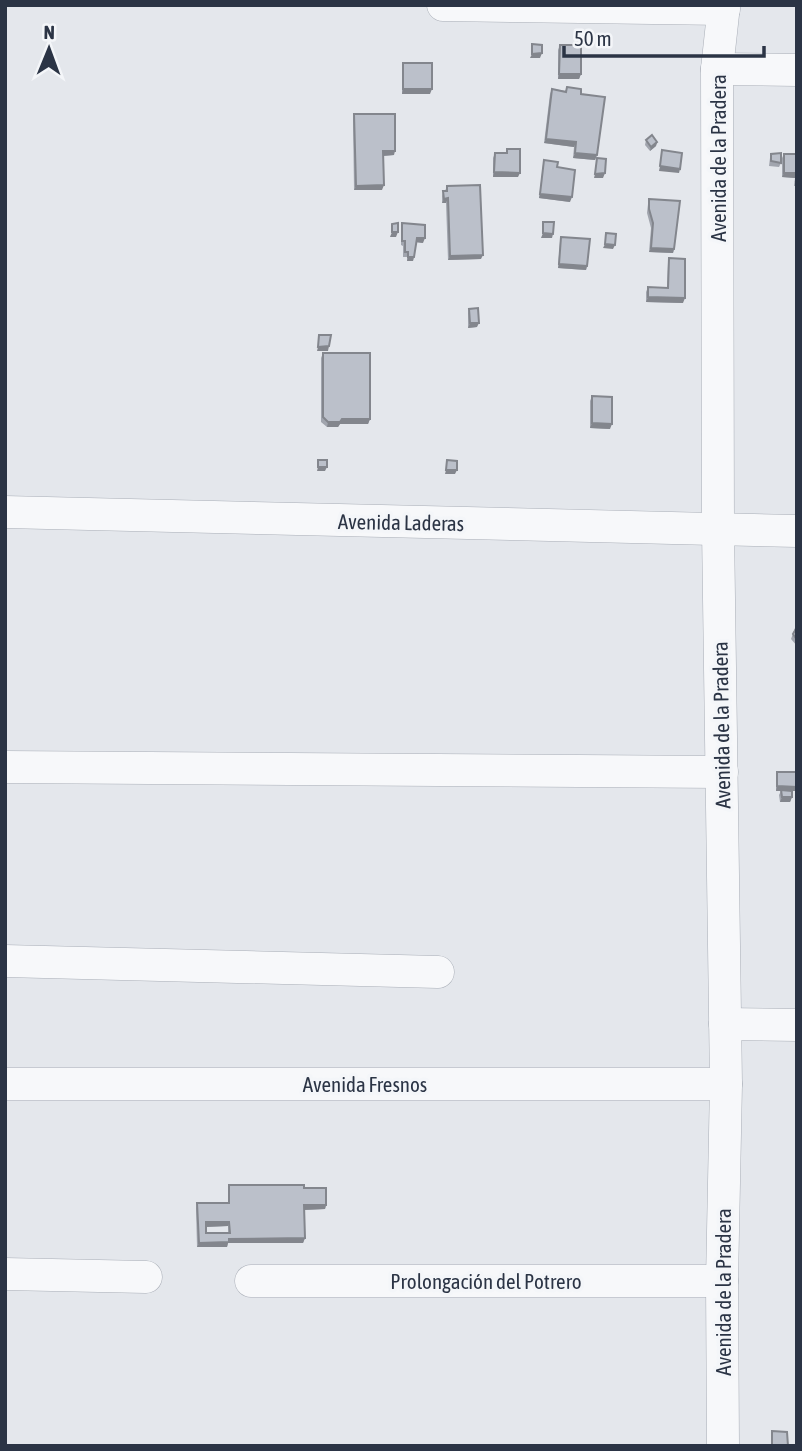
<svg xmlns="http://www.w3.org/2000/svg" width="802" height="1451" font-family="'Asap Condensed',sans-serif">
  <rect width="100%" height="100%" fill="#e4e7ec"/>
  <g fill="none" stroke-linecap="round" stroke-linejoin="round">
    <g stroke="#a9aeb7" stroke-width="33">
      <g id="street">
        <path d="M443,5L724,9"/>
        <path d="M717,69L797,70"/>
        <path d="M5,512L797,531"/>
        <path d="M5,767L722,772"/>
        <path d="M5,961L438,972"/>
        <path d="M725,1024L797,1025"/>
        <path d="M5,1084H726"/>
        <path d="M5,1274L146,1277"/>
        <path d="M251,1281H722"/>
        <path d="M723,1446L722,1281L726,1084L718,529L717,69L724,5"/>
      </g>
    </g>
    <use href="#street" stroke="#f7f8fa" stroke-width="32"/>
  </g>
  <g fill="#a1a5ae" fill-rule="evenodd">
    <path d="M560,45L581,74L579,79H558V50Z"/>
    <path d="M403,63L430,94H402V68Z"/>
    <path d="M567,87L581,94L597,155L595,160L573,158L574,147L544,143L550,94L552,89L566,91Z"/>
    <path d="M354,114L394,155L383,156L382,190H354L353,119Z"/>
    <path d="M646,140L657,142L656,146L650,151L645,145Z"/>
    <path d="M507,149L518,177H493V158L495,153H506Z"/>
    <path d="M771,154L781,163L779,167L769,166L770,158Z"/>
    <path d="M784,154H797V186H794L795,178L782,177V158Z"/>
    <path d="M544,160L557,167L570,202L539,198L543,165Z"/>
    <path d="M447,186L481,259L448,260L446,203H442V196L443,191H445Z"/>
    <path d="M649,199L674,249L673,253L649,252L651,228L647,213L648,204Z"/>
    <path d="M402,223L423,243L416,242L413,261H407V257H403V246L401,245V228Z"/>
    <path d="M561,237L587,266L586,270L558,268L560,242Z"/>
    <path d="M669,258L683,303L646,302V292L648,287L667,288L668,263Z"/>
    <path d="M469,309L477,327L468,328V313Z"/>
    <path d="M323,353L370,419L368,424H340L338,427H327L321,422V358Z"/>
    <path d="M592,396L610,429L590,428V401Z"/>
    <path d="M797,627V646L791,639L795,628Z"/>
    <path d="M777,772H797V791H788L792,797L790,802H780L779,795L781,791H776V776Z"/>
    <path d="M229,1185L304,1188L326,1205L325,1209L304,1210L305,1238L303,1243H228L227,1247H197L196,1208L197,1203H228V1189ZM228,1226V1233H206V1227Z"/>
  </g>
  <g fill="#83868d">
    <path d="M542,53L540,58H530L532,54Z"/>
    <path d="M559,74H581L579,79H558Z"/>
    <path d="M403,89H432L430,94H402Z"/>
    <path d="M546,139L576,142L574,147L544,143Z"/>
    <path d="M657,142L656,146L650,151L651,147Z"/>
    <path d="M383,151H395L394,155L382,156Z"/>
    <path d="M575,153L597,155L595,160L573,158Z"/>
    <path d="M660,166L680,169L679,173L659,171Z"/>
    <path d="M494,172L520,173L518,177H493Z"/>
    <path d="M605,173L603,178H594L595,174Z"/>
    <path d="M784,173H797L795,178L782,177Z"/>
    <path d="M384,185L382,190H354L356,186Z"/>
    <path d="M540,194L572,197L570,202L539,198Z"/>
    <path d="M448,198L446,203H442L444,199Z"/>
    <path d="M392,232H398L396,237H390Z"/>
    <path d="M543,233L553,234L552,238H541Z"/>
    <path d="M417,238H425L423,243L415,242Z"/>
    <path d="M605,244L615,245L613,249L603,248Z"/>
    <path d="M651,248L674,249L673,253L649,252Z"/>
    <path d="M483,255L481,259L448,260L450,256Z"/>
    <path d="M408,257H414L413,261H407Z"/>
    <path d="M559,264L587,266L586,270L558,268Z"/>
    <path d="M648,297L685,298L683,303L646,302Z"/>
    <path d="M470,323H479L477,327L468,328Z"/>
    <path d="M329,346L328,351H317L318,347Z"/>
    <path d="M342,419H370L368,424H340L338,427H327L328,422Z"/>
    <path d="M592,423L612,424L610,429L590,428Z"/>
    <path d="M318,467H327L325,471H317Z"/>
    <path d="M446,470H457L455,474H445Z"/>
    <path d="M777,786L797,787V791H776Z"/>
    <path d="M782,797H792L790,802H780Z"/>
    <path d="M304,1205H326L325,1209L303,1210Z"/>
    <path d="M206,1222H229L228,1226L204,1227Z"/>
    <path d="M305,1238L303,1243H228L227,1247H197L199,1243L229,1239Z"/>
  </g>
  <g fill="#bbc0ca" stroke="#83868d" stroke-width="2" fill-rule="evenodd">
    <path d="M532,44L542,45V53L532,54Z"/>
    <path d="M560,45H581V74H559Z"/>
    <rect x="403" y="63" width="29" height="26"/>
    <path d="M567,87L581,89V94L605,97L597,155L575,153L576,142L546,139L552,89L566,92Z"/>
    <path d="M354,114H395V151H383L384,185L356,186Z"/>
    <path d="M652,135L657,142L651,147L646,140Z"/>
    <path d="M507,149H520V173L494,172L495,153H507Z"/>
    <path d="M662,150L682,153L680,169L660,166Z"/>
    <path d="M781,153V163L771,161V154Z"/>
    <path d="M784,154H797V181H796L797,173H784Z"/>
    <path d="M597,158L606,159L605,173L595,174Z"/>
    <path d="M544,160L558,162L557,167L575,170L572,197L540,194Z"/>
    <path d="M480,185L483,255L450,256L448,198L444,199L443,191H447V186Z"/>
    <path d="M649,199L680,201L674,249L651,248L653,223L649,209Z"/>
    <path d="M543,222H554L553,234L543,233Z"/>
    <path d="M398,223V232H392V224Z"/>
    <path d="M402,223L425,225V238H417L414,257H408V252H405V241H402Z"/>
    <path d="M606,233L616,234L615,245L605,244Z"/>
    <path d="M561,237L590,239L587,266L559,264Z"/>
    <path d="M669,258L685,259V298L648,297V287L668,288Z"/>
    <path d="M478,308L479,323H470L469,309Z"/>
    <path d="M319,335H331L329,346L318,347Z"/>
    <path d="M323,353H370V419H342L340,422H328L323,417Z"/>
    <path d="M592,396L612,397V424L592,423Z"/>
    <rect x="318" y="460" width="9" height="7"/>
    <path d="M447,460L457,461V470H446Z"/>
    <path d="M797,627V640L793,634Z"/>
    <path d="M777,772H797V787L777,786Z"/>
    <path d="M781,790L792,791V797H782Z"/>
    <path d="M229,1185H304V1188H326V1205H304L305,1238L229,1239V1242L199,1243L197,1203H229ZM206,1222H229L230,1233H206Z"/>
    <path d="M772,1431L787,1432L788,1446H772Z"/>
  </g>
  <g text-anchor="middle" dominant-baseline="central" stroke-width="7" stroke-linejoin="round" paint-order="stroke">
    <g font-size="21" fill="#2b3445" stroke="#f4f6f9">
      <text transform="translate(718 158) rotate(-90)">Avenida de la Pradera</text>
      <text transform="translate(401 522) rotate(1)">Avenida Laderas</text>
      <text transform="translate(721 725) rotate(-91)">Avenida de la Pradera</text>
      <text x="365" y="1084">Avenida Fresnos</text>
      <text x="486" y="1281">Prolongación del Potrero</text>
      <text transform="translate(723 1292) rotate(-90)">Avenida de la Pradera</text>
    </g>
  </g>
  <rect width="802" height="1451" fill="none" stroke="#2b3445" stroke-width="14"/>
  <g transform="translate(49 49) rotate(1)" stroke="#f4f6f9" stroke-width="5" paint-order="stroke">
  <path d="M0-5L12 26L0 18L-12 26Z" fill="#2b3445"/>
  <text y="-10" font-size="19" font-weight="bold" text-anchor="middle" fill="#2b3445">N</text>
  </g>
  <path d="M564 46v10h200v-10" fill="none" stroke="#2b3445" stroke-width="3.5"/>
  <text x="574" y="46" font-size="21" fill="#2b3445" stroke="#f4f6f9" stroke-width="5" paint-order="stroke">50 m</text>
</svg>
